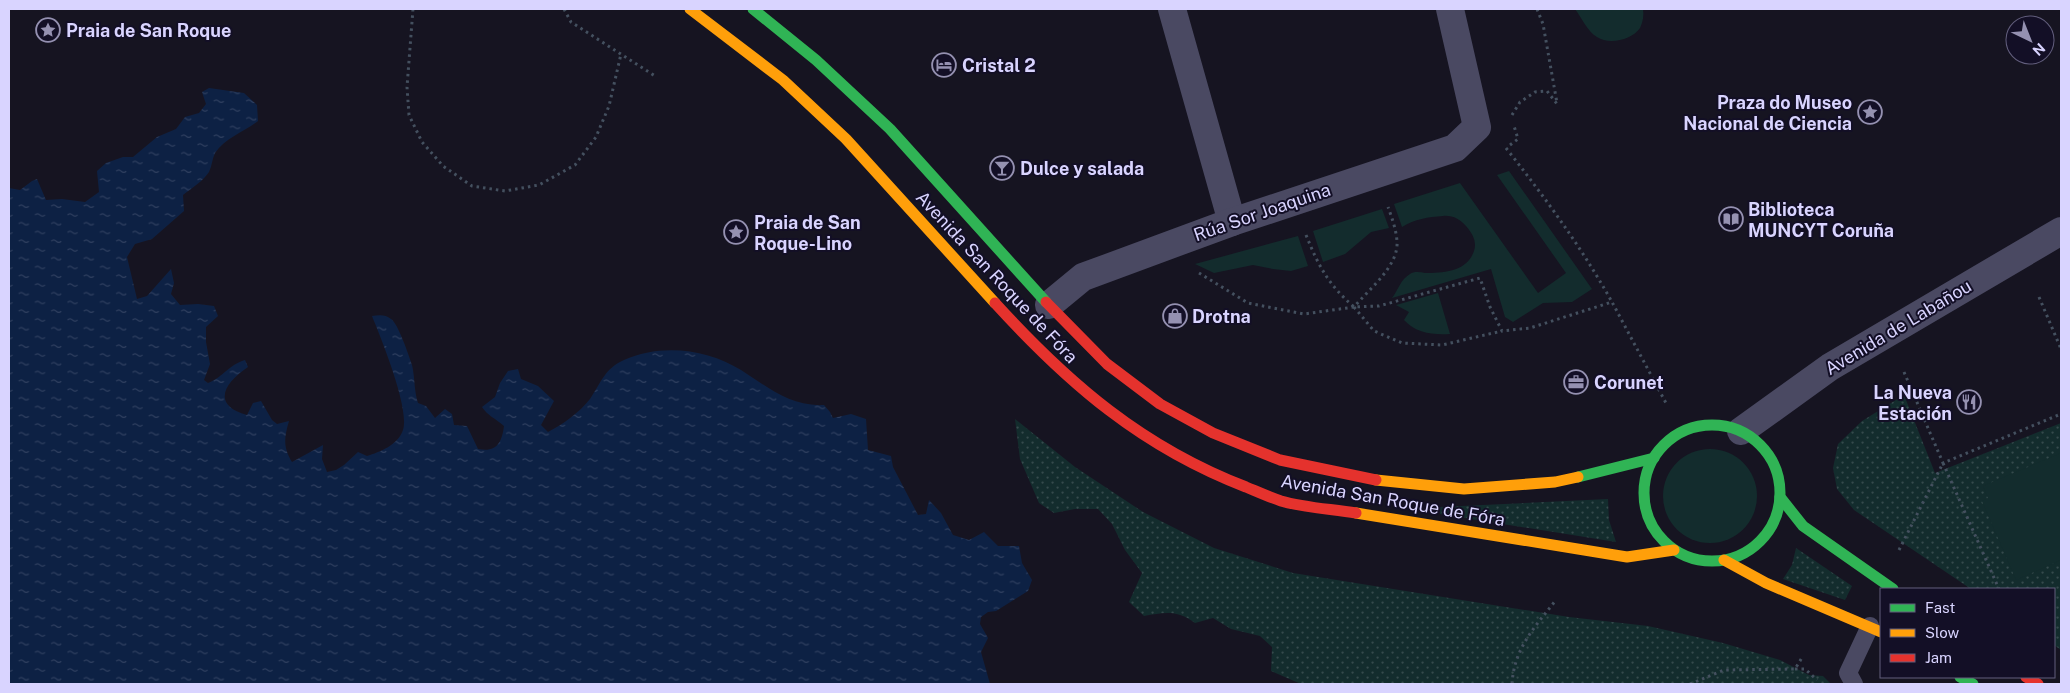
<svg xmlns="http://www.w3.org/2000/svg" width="2070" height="693" font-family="'Public Sans',sans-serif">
  <defs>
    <pattern id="grass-dots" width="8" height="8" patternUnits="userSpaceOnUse" patternTransform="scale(1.25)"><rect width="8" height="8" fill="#132c2d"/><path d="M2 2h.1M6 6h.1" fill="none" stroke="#354a4c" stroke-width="1.8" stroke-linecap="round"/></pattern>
    <pattern id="water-ripples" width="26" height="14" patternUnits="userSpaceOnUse" patternTransform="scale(1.25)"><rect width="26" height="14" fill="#0d2144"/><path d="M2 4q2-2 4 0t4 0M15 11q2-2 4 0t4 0" fill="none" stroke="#304060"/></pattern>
  </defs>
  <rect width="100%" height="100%" fill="#161421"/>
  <g fill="url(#grass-dots)">
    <path d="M1904,395L1935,473L2061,423V650L2054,645V589H1971L1854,510L1837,489L1833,468L1838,444L1862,421Z"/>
    <path d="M1015,419L1075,467L1143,512L1214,548L1293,573L1569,617L1648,626L1723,643L1780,660L1809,675L1823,676L1831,684H1301L1271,671L1272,647L1260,636L1231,629L1213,618L1195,623C1178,610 1165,612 1144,616L1129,602L1142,573L1125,550L1112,524L1098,509H1075L1054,513L1039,503L1020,459Z"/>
    <path d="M1608,499L1609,520L1616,542L1440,514V507Z"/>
    <path d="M1796,548L1852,586L1845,600L1783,579L1792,565Z"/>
  </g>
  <g fill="#132c2d">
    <path d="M1575,9H1643C1644,15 1643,22 1640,28C1632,40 1609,45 1597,37C1588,32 1581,17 1575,9Z"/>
    <path d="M1509,171L1592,289L1572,302L1543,303L1513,322L1505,317L1491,269L1392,298C1399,289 1400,280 1410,274C1414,271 1420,272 1425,273C1443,273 1467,272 1474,251C1477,242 1473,234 1466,226C1460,219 1452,215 1443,216C1428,217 1415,219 1402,227L1394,204L1460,183L1538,293L1566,273L1497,175Z"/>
    <path d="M1382,209L1389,228L1371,232L1345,254L1323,262L1313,231Z"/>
    <path d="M1298,236L1308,266L1291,271L1273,269L1253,265L1214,273L1195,264Z"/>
    <path d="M1438,293L1450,334C1432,335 1416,333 1404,320L1409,312L1396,305Z"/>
    <circle cx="1710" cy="496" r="47"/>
    <path d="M2061,453V560L2016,580L1982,501L1988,498L1983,486Z"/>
  </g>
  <path fill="url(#water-ripples)" d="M209,88L244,93L257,105L258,121C245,131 225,138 215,153C212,159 212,166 209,172C203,181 192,188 183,195L184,211L152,239L135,244L127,257L137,299L147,296L171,269L174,283L171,294L180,305L198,304L214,306L218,316L206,327V342L210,364L204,380L208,383C225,376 228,365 245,360L248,367C224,383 211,405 247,415L253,403L261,401L272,420L277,424L289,421C284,438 283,447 292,462L323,445L322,459L327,472L336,470L344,465L358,452L367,456C380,452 398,445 403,430C410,409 381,338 372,316C379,315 385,314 391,319C398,323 409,356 412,365C415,378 414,391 418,403L426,406L435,418L445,409L452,414L454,425L467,426L478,449C497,453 502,442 504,426C495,418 488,416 482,407L495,397L500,383L508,371L518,369L521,379L538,386L554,401L541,425L548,432C562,425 580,412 590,399C601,383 604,369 624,360C661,343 708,349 741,370C768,387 790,407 824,405L830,412L833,418L851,414L866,419L868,450L891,456L893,467L918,515L926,514L929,500L941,513L953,535L969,540L984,532L998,546H1019L1022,563L1032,580L1028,591L996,611L988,612L981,617L980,624L988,638L981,652L990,684H9V188L20,190L32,181L37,179L46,200L62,199L85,202L99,192L97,171L106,163L123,157H133L157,137L176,129L185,117L199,113L206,104L202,92Z"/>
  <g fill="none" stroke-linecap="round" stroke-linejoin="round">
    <g stroke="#44505f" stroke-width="3" stroke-dasharray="2.5 4" stroke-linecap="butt">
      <path d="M413,9L407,87L409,115L422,142L443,166L472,186L505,191L539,185L575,165L596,137L609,106L621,54"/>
      <path d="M564,9L571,22L655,76"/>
      <path d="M1537,9L1543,24L1557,103"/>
      <path d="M1512,115L1520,102L1535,92L1547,91L1557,104"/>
      <path d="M1510,145L1518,139L1514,126"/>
      <path d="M1506,148C1546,199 1580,245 1612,302"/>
      <path d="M1306,235C1319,267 1328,284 1354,307L1379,306L1480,278L1490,307L1502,331L1530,328L1612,302L1667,405"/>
      <path d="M1199,273L1248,303L1304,314L1354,307C1369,289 1399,266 1397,241C1396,229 1392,218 1388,207"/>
      <path d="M2039,297L2061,349"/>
      <path d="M1354,307L1374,331L1402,343L1442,345L1502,331"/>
      <path d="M1904,372L1943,463L2061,414"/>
      <path d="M1943,463L1999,589"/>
      <path d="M1899,550L1943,463"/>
      <path d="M1795,669H1805L1817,680"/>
      <path d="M1512,684C1514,648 1535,627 1556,600"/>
      <path d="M1690,684L1724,670L1795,669L1803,656"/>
    </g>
    <path stroke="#4a4962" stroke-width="18" d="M1854,684L1848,673L1870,626"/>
    <g stroke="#4a4962" stroke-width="28">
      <path d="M1172,9L1232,222"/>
      <path d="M1049,305L1083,277L1232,222L1455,148L1477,127L1450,9"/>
      <path d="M1741,431L1830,367L2061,231"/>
    </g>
    <g stroke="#30b455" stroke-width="11">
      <path d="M753,9L816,60L890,129L1046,302"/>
      <circle cx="1712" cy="493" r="68"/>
      <path d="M1578,477L1654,458"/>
      <path d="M1780,497L1803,526L1893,589"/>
      <path d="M1960,677L1973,684"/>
    </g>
    <g stroke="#ff9f0a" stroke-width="11">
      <path d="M690,9L783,80L846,139L995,303"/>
      <path d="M1376,480L1464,489L1555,482L1578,477"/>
      <path d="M1356,513L1627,557L1674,550"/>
      <path d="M1724,560L1766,583L1881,632"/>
    </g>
    <g stroke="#e5322d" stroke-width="11">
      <path d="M1046,302L1107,364L1160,404L1213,433L1280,460L1376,480"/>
      <path d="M995,303C1069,384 1142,447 1246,487C1258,492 1269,497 1281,501C1305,508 1332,509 1356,513"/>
      <path d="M2026,677L2038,684"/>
    </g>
  </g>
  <defs>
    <g id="sight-ring" transform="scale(1.25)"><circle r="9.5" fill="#130f26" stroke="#9591b1" stroke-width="1.5"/><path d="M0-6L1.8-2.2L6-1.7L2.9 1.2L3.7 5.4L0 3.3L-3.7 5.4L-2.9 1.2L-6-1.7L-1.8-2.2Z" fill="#9591b1"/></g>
    <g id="hotel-ring" transform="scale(1.25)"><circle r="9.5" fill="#130f26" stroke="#9591b1" stroke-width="1.5"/><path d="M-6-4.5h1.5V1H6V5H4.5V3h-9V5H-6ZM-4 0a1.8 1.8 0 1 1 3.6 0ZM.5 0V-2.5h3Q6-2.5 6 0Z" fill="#9591b1"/></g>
    <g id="bar-ring" transform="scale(1.25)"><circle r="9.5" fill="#130f26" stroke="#9591b1" stroke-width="1.5"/><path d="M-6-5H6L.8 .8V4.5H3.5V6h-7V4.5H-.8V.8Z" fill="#9591b1"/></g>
    <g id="library-ring" transform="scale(1.25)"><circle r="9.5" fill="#130f26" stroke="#9591b1" stroke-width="1.5"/><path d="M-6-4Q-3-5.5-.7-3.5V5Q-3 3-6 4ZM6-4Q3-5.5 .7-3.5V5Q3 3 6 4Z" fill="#9591b1"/></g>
    <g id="shop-ring" transform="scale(1.25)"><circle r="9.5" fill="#130f26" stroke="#9591b1" stroke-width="1.5"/><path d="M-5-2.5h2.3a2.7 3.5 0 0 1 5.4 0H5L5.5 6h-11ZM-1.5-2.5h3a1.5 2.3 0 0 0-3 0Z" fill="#9591b1"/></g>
    <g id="office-ring" transform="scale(1.25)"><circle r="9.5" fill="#130f26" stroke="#9591b1" stroke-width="1.5"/><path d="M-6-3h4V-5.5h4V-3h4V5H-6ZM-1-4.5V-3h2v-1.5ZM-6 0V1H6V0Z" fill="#9591b1"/></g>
    <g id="restaurant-ring" transform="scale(1.25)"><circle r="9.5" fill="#130f26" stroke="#9591b1" stroke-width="1.5"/><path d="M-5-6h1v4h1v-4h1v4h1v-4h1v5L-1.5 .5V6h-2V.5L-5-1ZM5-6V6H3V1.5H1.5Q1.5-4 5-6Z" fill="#9591b1"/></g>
  </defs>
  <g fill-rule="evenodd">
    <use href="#sight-ring" x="48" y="30"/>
    <use href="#hotel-ring" x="944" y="65"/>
    <use href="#sight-ring" x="1870" y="112"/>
    <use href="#bar-ring" x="1002" y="168"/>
    <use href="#library-ring" x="1731" y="219"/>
    <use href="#sight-ring" x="736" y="232"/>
    <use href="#shop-ring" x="1175" y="316"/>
    <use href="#office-ring" x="1576" y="382"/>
    <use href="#restaurant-ring" x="1969" y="402"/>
  </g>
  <g text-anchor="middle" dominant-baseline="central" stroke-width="4" stroke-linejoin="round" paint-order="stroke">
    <g font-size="18" font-weight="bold" fill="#d9d4ff" stroke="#130f26" text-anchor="start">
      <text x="66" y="30">Praia de San Roque</text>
      <text x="962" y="65">Cristal 2</text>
      <text x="1852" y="102" text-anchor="end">Praza do Museo<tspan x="1852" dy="21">Nacional de Ciencia</tspan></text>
      <text x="1020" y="168">Dulce y salada</text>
      <text x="1748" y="209">Biblioteca<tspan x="1748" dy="21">MUNCYT Coruña</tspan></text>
      <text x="754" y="222">Praia de San<tspan x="754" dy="21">Roque-Lino</tspan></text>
      <text x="1192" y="316">Drotna</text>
      <text x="1594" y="382">Corunet</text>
      <text x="1952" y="392" text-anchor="end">La Nueva<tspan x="1952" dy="21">Estación</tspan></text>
    </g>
    <g font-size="18" fill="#d9d4ff" stroke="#130f26">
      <text transform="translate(1262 212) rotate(-19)">Rúa Sor Joaquina</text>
      <text transform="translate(997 277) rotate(47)">Avenida San Roque de Fóra</text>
      <text transform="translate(1898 327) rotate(-31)">Avenida de Labañou</text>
      <text transform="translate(1393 500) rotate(10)">Avenida San Roque de Fóra</text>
    </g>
  </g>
  <rect width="2070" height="693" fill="none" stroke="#d9d4ff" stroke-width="20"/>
  <rect x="1880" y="588" width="175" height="90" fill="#130f26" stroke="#625e7d"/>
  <rect x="1890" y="604" width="25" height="8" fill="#30b455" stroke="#625e7d"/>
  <text x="1925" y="613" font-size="15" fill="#d9d4ff">Fast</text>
  <rect x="1890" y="629" width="25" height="8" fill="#ff9f0a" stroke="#625e7d"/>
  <text x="1925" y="638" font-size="15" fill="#d9d4ff">Slow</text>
  <rect x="1890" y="654" width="25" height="8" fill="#e5322d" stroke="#625e7d"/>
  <text x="1925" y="663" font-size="15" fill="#d9d4ff">Jam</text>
  <g transform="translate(2030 40) rotate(137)"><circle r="24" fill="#130f26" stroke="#625e7d"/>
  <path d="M0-4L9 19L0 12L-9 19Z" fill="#9591b1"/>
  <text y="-8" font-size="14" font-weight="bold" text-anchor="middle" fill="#d9d4ff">N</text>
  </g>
</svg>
